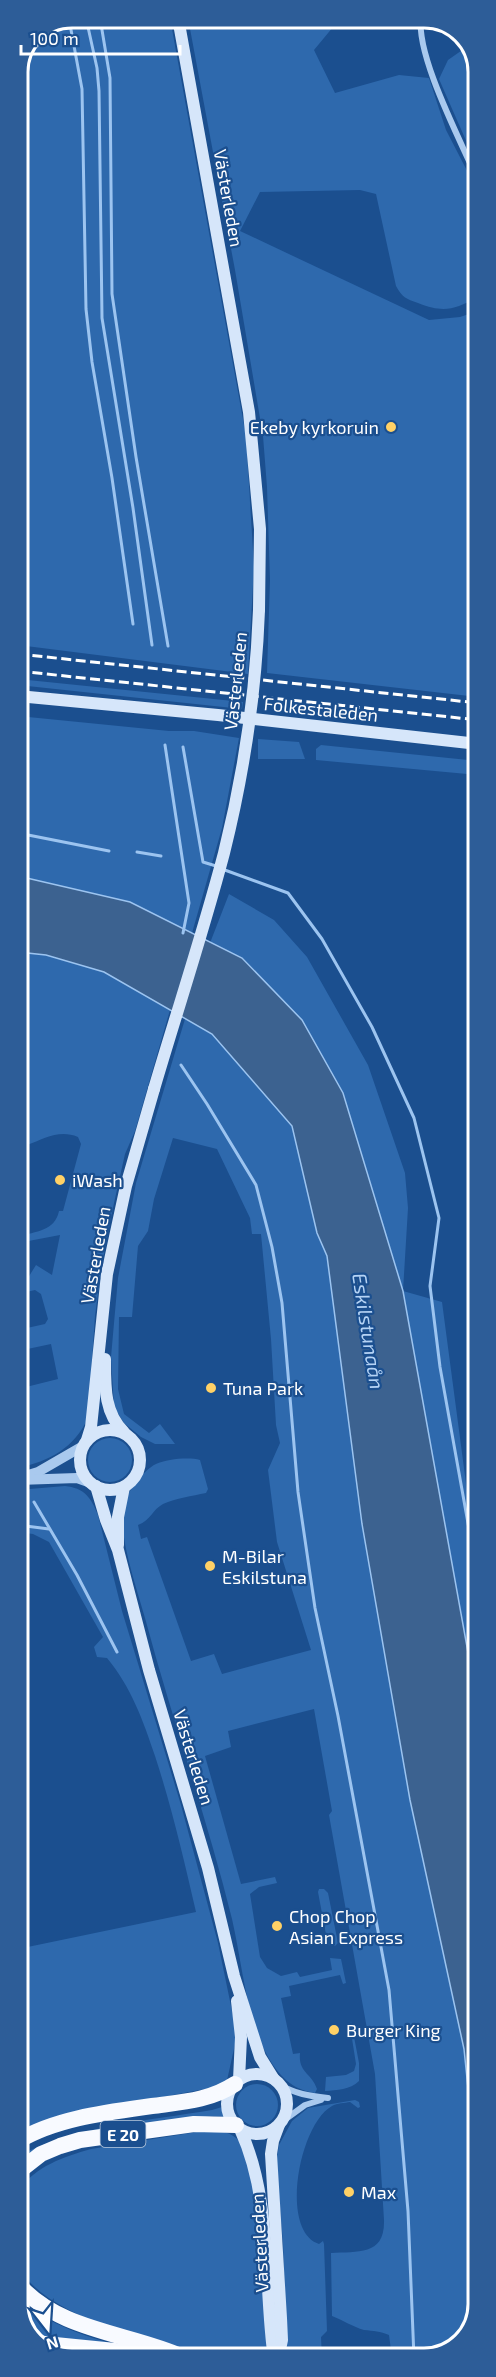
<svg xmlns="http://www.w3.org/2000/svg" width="496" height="2377" font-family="'Exo 2',sans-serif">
  <rect width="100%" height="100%" fill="#1b4f8f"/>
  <g fill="#2e69ad">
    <path d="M72,18H170L246,436L254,567L248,674L18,645V72L34,34Z"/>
    <path d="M188,18H355L338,21L314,50L335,93L399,75L429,78L446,130L478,192V297C453,310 444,313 418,303C406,299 402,297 396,286L376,194L360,190L260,192L240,231L429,320L460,317L478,311V697L267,673L270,580L267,487L263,436L235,270Z"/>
    <path d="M468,46L477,65L478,168L439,79L448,60Z"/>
    <path d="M18,679L243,702L242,709L18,685Z"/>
    <path d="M18,716L169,731H194L239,738L222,828L192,933L130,902L18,876Z"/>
    <path d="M258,739L299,742L305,759H258Z"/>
    <path d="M321,745L478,761V775L316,760V749Z"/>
    <path d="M229,894L274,920L307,957L368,1065L405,1173L408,1208L403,1291L442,1302L471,1521H478V1708L403,1291L242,958L210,943Z"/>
    <path d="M18,952L46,955L104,972L170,1010L135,1131L125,1154L114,1203L102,1263L95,1316L88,1418C74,1448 50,1461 18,1468V1389L58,1379L51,1344L18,1351V1330L45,1324L48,1319L41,1294L35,1290L18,1294L36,1265L52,1275L60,1235L18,1243V1237C36,1231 55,1231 59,1211H63L81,1144L78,1137C59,1129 44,1139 27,1145L18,1169Z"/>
    <path d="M185,1019L212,1034L292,1126L317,1232L327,1256L362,1524L410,1800L464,2049L474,2147L475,2314L465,2340L431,2358H392L389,2335C380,2331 374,2331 364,2330C353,2327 343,2320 332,2316L331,2253C358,2251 385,2256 384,2220L375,2074L329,1815L332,1811L314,1709L228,1731L231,1747L205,1756L241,1884L275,1877L277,1883L259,1887L250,1894L260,1957L267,1968L281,1976L297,1972L300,1977L332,1970L330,1958L341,1959L346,1983L343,1984L340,1975L289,1986L291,1996L281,1998L293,2054L300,2053C298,2073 312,2073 317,2089L315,2093C292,2090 278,2075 267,2055C246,2017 242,1962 232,1919C207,1818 172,1719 145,1618C136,1586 121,1544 122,1511C123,1497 143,1470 156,1464C167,1459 189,1457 200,1460L208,1489L206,1493C192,1496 176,1498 163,1504C152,1510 151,1520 138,1525L141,1539L147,1537L191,1661L214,1654L222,1674L311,1650L277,1542L268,1470L280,1443L276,1425L271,1339L261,1234H252L250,1218L217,1149L173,1138L154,1199L148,1231L138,1246L132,1317H119L118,1389L124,1414L149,1433L160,1424L175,1444H155L141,1437L124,1423L114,1407L111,1357L118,1278L136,1183Z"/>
    <circle cx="110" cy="1460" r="22"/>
    <path d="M65,1486C84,1488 91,1497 98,1515L122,1611L181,1805L218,1943L237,2035L226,2085L89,2111L18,2135V1949L196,1912C184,1860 172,1808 155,1756C143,1720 131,1687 107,1658L97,1657L94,1647L103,1637L49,1542L33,1534L18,1532V1490Z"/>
    <path d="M319,1889H324L328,1893L338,1943L335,1946L328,1945L318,1892Z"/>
    <path d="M351,2021L359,2063V2081C350,2090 337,2090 325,2091L326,2077L346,2075L354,2071L356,2064L350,2026Z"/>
    <circle cx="257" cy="2105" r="21"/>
    <path d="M355,2100L359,2102L360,2107L358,2108L350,2102C345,2103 337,2103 332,2106C299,2124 279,2231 319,2244L323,2241L324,2244L327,2331L321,2337L322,2359H287L283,2243L276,2163L279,2145L292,2121L308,2108Z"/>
    <path d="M222,2107L224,2116L223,2117L213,2116L96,2133L18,2166V2156C79,2125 147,2121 212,2110Z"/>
    <path d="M209,2130C220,2131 232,2132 239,2141C262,2169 264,2314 267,2356C241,2354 215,2353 189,2349C144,2341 41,2312 20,2268C15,2257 18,2206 18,2191C36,2166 63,2157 91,2149Z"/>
    <path d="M19,2298C47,2326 92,2338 130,2349L31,2337L19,2312Z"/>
  </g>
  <path fill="#3c6290" stroke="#9cc4f0" stroke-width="1.5" d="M18,876L130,902L242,958L302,1020L343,1093L403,1291L478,1708V2305L474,2315V2147L464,2049L410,1800L362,1524L327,1256L317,1233L292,1126L212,1034L104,972L46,955L18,952Z"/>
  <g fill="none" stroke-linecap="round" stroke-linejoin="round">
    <g stroke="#9cc4f0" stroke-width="3">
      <path d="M86,18L97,68L99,91L102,318L133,508L152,645"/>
      <path d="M100,18L110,78L112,294L136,457L168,646"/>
      <path d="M69,19L82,89L86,309L92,362L112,478L133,624"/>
      <path d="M165,745L189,903L183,933"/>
      <path d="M183,747L203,862L216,866"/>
      <path d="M18,833L109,851"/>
      <path d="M137,852L161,856"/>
      <path d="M222,869L288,893L322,939L372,1027L414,1118L439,1218L430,1286L440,1367L478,1579"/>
      <path d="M181,1065L207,1104L256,1185L272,1247L282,1303L298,1492L315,1608L338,1716L389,1990L408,2211L414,2358"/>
      <path d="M34,1502L77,1575L117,1652"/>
      <path d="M18,1525L49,1529"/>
    </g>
    <g stroke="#a9c9ee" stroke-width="6">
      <path d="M421,18C416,57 462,143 478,181"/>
      <path d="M279,2084C295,2094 309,2096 328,2098"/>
      <path d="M283,2121L305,2105L321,2100"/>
    </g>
    <g stroke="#a9c9ee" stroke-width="10">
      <path d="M25,1476L38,1472L83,1446"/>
      <path d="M18,1480L77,1478L91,1483"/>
    </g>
    <g stroke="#d6e6fa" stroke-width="12">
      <path d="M178,18L249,412L260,529L259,610"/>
      <path d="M18,696L218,715L478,744"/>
      <path d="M105,1359C105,1386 104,1413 124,1432"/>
      <circle cx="110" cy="1460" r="30"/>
      <path d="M87,1440L91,1427L107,1274L126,1186L154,1089"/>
      <path d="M96,1486L106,1520L118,1550L149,1670L208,1868L234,1976L260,2057L273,2078"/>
      <path d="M118,1545V1517L124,1487"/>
      <path d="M237,2001L241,2037L239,2080"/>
      <circle cx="257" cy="2104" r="30"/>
      <path d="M240,2129C273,2200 263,2283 274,2359"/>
      <path d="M278,2359L282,2340L281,2318L271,2154L273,2141L279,2125"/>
    </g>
    <g stroke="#f8faff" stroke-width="16">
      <path d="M18,2141C56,2118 109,2112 152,2106C182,2102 209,2101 235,2084"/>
      <path d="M18,2172L41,2154L60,2146L80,2140L194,2124L236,2125"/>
      <path d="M19,2285C59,2331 130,2333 183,2357"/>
      <path d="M35,2343L195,2359"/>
    </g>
    <g stroke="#fff" stroke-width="3" stroke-dasharray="10 4.5" stroke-linecap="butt">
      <path d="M18,654L478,703"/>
      <path d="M18,671L478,720"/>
    </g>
    <path stroke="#d6e6fa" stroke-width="12" d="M154,1089C177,1011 203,933 224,853C244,773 256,691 259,610"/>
  </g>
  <g fill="#ffd166" stroke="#1b4f8f" stroke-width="2">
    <circle cx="391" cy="427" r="6"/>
    <circle cx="60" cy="1180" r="6"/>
    <circle cx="211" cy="1388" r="6"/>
    <circle cx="210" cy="1566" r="6"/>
    <circle cx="277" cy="1926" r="6"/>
    <circle cx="334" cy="2030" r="6"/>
    <circle cx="349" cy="2192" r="6"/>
  </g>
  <g text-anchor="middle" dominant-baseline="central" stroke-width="4.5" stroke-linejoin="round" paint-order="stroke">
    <rect fill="#1b4f8f" stroke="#bbcadd" stroke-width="1.5" x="100.5" y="2121" width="45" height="26" rx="4.5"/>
    <g font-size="16" font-weight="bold" fill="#fff">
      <text x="123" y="2134">E 20</text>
    </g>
    <g font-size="18" fill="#fff" stroke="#1b4f8f">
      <text transform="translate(229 198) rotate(80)">Västerleden</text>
      <text transform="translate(235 681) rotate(-84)">Västerleden</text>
      <text transform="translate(321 709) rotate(6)">Folkestaleden</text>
      <text transform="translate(95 1255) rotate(-80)">Västerleden</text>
      <text transform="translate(194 1757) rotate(73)">Västerleden</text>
      <text transform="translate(259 2243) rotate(-93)">Västerleden</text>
    </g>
    <g font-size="18" fill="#fff" stroke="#1b4f8f" text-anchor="start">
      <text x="379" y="427" text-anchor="end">Ekeby kyrkoruin</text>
      <text x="72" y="1180">iWash</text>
      <text x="223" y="1388">Tuna Park</text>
      <text x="222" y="1556">M-Bilar<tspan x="222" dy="21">Eskilstuna</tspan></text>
      <text x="289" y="1916">Chop Chop<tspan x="289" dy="21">Asian Express</tspan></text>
      <text x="346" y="2030">Burger King</text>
      <text x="361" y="2192">Max</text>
    </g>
    <g font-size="20" font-style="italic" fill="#b5d3f5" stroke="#1b4f8f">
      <text transform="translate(369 1331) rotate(81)">Eskilstunaån</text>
    </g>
  </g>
  <path d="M0 0H496V2377H0ZM72 28H424A44 44 0 0 1 468 72V2304A44 44 0 0 1 424 2348H72A44 44 0 0 1 28 2304V72A44 44 0 0 1 72 28Z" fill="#2d5d98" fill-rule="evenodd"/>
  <path fill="none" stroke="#fff" stroke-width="3" d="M72 28H424A44 44 0 0 1 468 72V2304A44 44 0 0 1 424 2348H72A44 44 0 0 1 28 2304V72A44 44 0 0 1 72 28Z"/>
  <g transform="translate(48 2329) rotate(163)" stroke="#1b4f8f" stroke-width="4.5" paint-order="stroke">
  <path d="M0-4.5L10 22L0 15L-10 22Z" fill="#ffffff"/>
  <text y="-9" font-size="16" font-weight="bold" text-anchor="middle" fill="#ffffff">N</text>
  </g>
  <path d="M21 45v9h159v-9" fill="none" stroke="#ffffff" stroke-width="3"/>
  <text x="30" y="45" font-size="18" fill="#ffffff" stroke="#1b4f8f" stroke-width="4.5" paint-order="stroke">100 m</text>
</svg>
